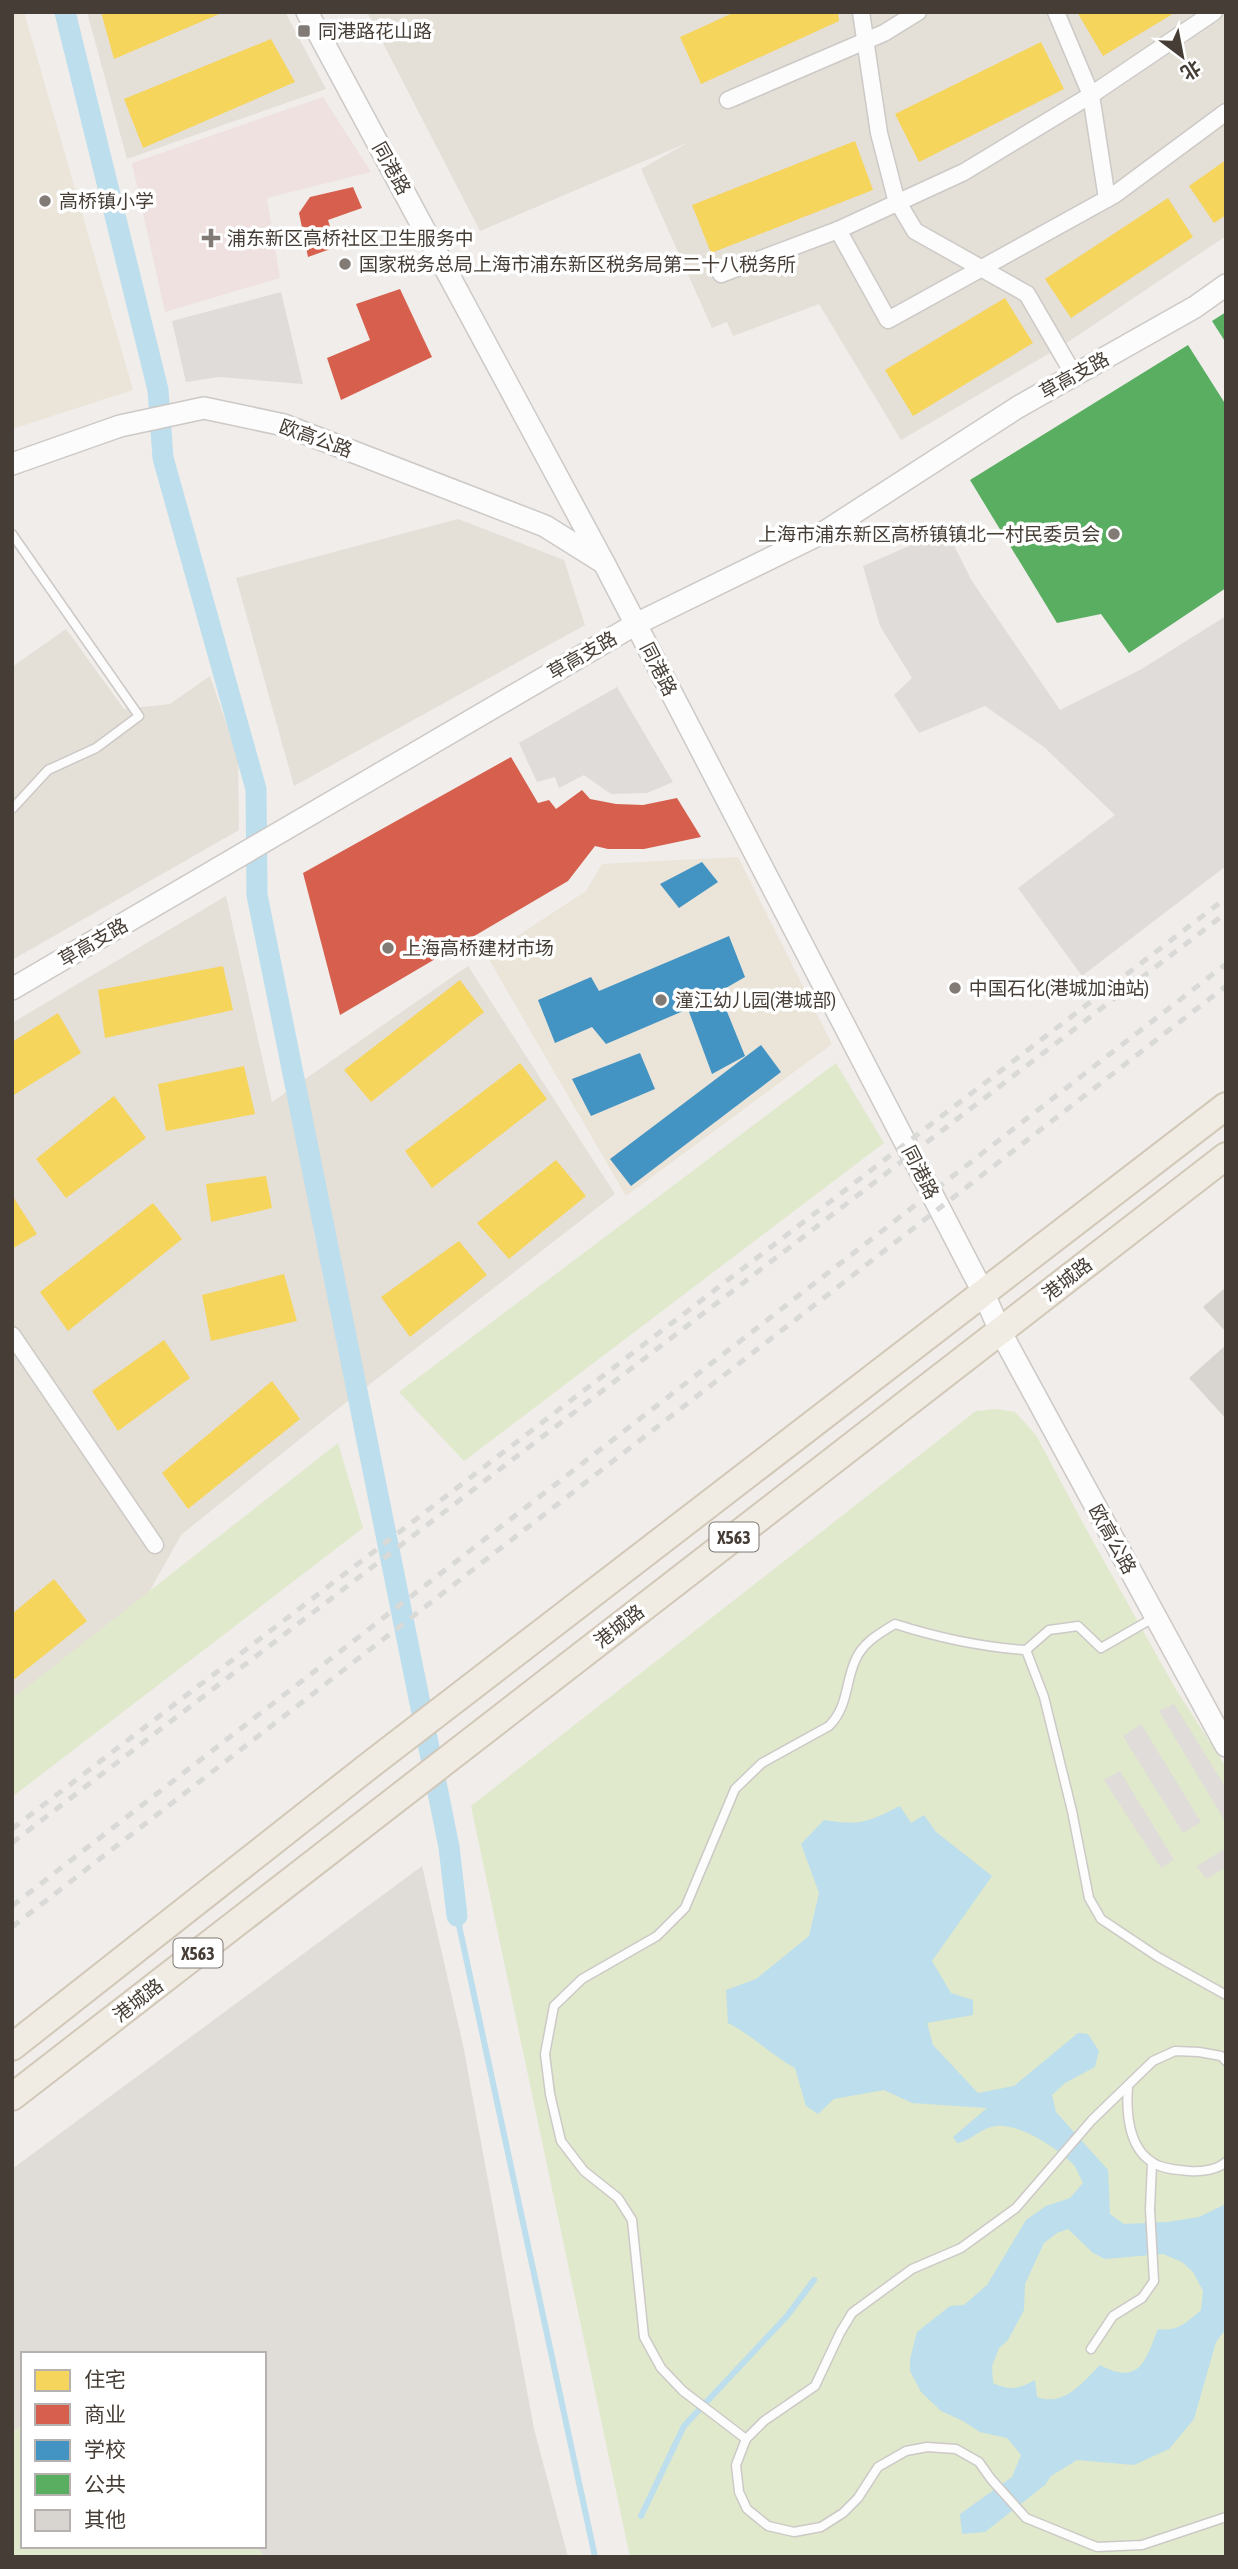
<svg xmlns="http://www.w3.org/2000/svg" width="1238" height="2569" font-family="'Asap Condensed','Noto Sans SC',sans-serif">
  <rect width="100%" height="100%" fill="#f0edea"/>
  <g fill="#e4dfd7">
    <path d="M87,12H285L326,89L127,159Z"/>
    <path d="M367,12H1226V236L1065,344L901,440L819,304L733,336L727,322L712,328L641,169L689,142L480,231Z"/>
    <path d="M458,519L564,560L585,625L294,786L236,578Z"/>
    <path d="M66,629L124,709L170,704L210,676L238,757L239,830L12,960V667Z"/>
    <path d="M226,896L272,1102L468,966L615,1194L326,1418L181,1535L148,1594L12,1699V1023Z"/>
  </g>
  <path fill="#e0dcd8" d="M422,1866L463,2045L534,2429L568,2557H265L256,2546H264V2354H23V2425L12,2433V2169Z"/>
  <g fill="#ebe4d9">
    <path d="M12,12H24L133,390L12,429Z"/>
    <path d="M738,857L832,1044L626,1196L487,956L586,891L602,864Z"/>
  </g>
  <path fill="#efe1df" d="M323,97L371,172L267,198L280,278L165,312L132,163Z"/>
  <g fill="#e0e9cb">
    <path d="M836,1063L884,1143L464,1461L399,1392Z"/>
    <path d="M996,1409L1015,1412L1036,1435L1085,1527L1175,1688L1226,1767V2557H630L471,1806L976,1411Z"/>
    <path d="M338,1443L363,1528L12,1797V1699Z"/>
    <path d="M23,2425V2546H256L265,2557H12V2433Z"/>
  </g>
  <g fill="#dfdcda">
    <path d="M281,292L303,384L219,377L186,382L172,321Z"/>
    <path d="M946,530L972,581L1060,710L1140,670L1226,616V866L1082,976L1018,888L1115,815L1044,747L985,706L919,733L894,695L912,678L880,626L863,566Z"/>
    <path d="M617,687L673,782L647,793L611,794L584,775L559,788L555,777L537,782L519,743Z"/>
    <path d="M1174,1704L1226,1788V1823L1159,1711Z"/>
    <path d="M1141,1724L1201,1822L1183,1833L1123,1736Z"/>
    <path d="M1120,1771L1174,1860L1161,1868L1104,1780Z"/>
    <path d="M1226,1848V1867L1206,1879L1197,1866Z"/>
  </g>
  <path fill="#bcdeed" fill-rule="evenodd" d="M900,1806L911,1823L924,1815L936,1832L992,1876L932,1961L951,1993L973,2000V2015L927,2023L933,2045L978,2093L1014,2086L1078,2033L1088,2034L1099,2051L1095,2067L1065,2083L1052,2095L1056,2112L1108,2170L1110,2214L1124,2224L1167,2222L1199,2217L1226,2204V2329L1216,2342L1194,2419L1169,2449L1134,2465L1077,2460L1051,2476L1045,2485L985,2532L962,2534L960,2514L1012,2477L1021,2455L1007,2438L980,2432L963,2421L941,2411L921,2392L910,2371V2359L917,2332L950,2306L964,2305L987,2285L1026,2220L1046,2206L1070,2198L1083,2183C1080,2177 1077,2169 1073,2164C1057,2148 1014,2119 991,2127C979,2130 969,2142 957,2143L953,2137L987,2108L912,2103L884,2090L834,2099L818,2114L806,2106L795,2068C771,2055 752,2035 728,2023L726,1990L756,1979L809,1936L819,1893L801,1844L824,1820C862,1826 867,1822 900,1806ZM1068,2229L1093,2253L1105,2259L1163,2254L1182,2262L1193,2272L1203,2291L1201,2310C1187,2322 1178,2332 1158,2329C1145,2361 1140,2386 1100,2365C1082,2383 1064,2407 1037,2397L1035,2380C1019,2389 1010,2391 993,2383L992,2366L999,2348L1008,2340L1024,2310L1025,2284L1044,2243L1057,2233Z"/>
  <g fill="#f6d55c">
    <path d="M101,12H224L114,59Z"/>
    <path d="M735,12H838L839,21L701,84L680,37Z"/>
    <path d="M1077,12H1176L1103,56Z"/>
    <path d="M271,39L295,82L143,148L124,99Z"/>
    <path d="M1041,42L1064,89L919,162L895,114Z"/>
    <path d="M855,141L873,190L711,253L692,205Z"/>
    <path d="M1226,160V215L1214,223L1189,186Z"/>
    <path d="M1168,198L1193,237L1071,318L1045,279Z"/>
    <path d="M1005,298L1033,343L913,416L885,370Z"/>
    <path d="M223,966L233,1010L105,1038L98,990Z"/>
    <path d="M460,980L484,1012L371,1102L344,1070Z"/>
    <path d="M58,1013L81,1053L12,1096V1042Z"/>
    <path d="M520,1063L547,1099L432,1188L405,1151Z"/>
    <path d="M244,1066L255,1114L166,1131L158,1084Z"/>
    <path d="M114,1096L146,1138L66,1198L36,1159Z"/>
    <path d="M556,1160L586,1196L509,1259L477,1223Z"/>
    <path d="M266,1176L272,1208L211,1222L206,1184Z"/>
    <path d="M12,1195L37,1234L12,1249Z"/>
    <path d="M153,1203L182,1239L68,1331L40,1292Z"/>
    <path d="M459,1241L487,1275L410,1337L381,1297Z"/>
    <path d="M284,1274L297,1321L211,1341L202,1295Z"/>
    <path d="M164,1340L190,1378L118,1431L92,1391Z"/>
    <path d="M272,1381L300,1419L188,1509L162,1473Z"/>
    <path d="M54,1579L87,1621L12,1681V1614Z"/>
  </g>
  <g fill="#d6604d">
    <path d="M353,187L362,208L328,220L336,247L308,257L299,213L310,197Z"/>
    <path d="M400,289L432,357L341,400L327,358L370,340L356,304Z"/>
    <path d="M511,757L538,803L549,800L556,809L582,790L590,799L616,804L643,805L677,798L701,837L644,849H608L595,846L568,881L340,1015L303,873Z"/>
  </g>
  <g fill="#4393c3">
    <path d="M702,862L718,882L679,908L660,884Z"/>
    <path d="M729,936L745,977L719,992L745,1056L712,1074L688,1009L606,1044L592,1027L555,1043L538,1000L591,977L599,991Z"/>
    <path d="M761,1045L781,1072L631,1186L610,1159Z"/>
    <path d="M640,1053L655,1089L591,1116L572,1079Z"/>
  </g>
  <g fill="#5aae61">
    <path d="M1226,312V343L1212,321Z"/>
    <path d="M1188,345L1226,405V588L1129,653L1101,614L1057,623L970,480Z"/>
  </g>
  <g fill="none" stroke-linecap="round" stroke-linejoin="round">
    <g stroke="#bcdeed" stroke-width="6">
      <path d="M457,1916L595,2557"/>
      <path d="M641,2516L684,2426L787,2316L814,2280"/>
    </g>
    <path stroke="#bcdeed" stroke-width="21" d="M65,12L158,390L163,458L256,789L257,895L449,1847L457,1916"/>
  </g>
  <g fill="#d8d5d1">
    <path d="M1226,1287V1332L1203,1307Z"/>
    <path d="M1226,1345V1419L1189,1378Z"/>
  </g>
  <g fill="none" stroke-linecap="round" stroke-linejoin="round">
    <g stroke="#ccc9c6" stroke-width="11">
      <g id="service">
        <path d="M12,534L139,716L96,748L48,770L13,808"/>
        <path d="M1026,1650L1049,1630L1078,1626L1101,1648L1155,1617"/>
        <path d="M1226,2061L1221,2056L1199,2052L1175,2051L1153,2061L1092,2120L1016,2208L961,2248L912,2269L852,2313L840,2333L815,2386L764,2421L746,2439L736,2465L739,2492L747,2509L768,2526L794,2532L821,2527L843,2513L858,2498L878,2467L906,2451L927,2447L956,2449L979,2462L991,2479L1026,2518L1097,2547L1142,2545L1226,2517"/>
        <path d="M1128,2086C1126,2111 1128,2147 1152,2162C1161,2169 1178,2170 1189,2171C1201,2172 1217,2170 1226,2162"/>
        <path d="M1091,2349L1113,2316L1142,2298L1154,2281L1150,2209L1152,2163"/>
        <path d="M746,2439L683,2391L661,2368L644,2337L632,2220L618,2198L584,2171L561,2141L550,2094L545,2054L554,2006L582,1979L657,1936L685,1908L735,1789L762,1763L829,1726C848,1707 845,1684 855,1661C862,1643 880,1633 895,1624C939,1638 980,1647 1026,1650L1044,1697L1072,1811L1089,1898L1101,1919L1158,1957L1226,1995"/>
      </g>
    </g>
    <g stroke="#ccc9c6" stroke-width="19">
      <g id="minor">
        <path d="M861,12L879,133L896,199L915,231L1027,294L1074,375"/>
        <path d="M1056,12L1091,95L1107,199"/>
        <path d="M728,100L884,33L918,12"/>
        <path d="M838,230L964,172L1091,95L1214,12"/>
        <path d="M721,274L838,230L888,320L1114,195L1226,112"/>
        <path d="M12,1335L155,1545"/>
      </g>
    </g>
    <g stroke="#ccc9c6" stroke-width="24">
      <g id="tertiary">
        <path d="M307,12L605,565L984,1294L1000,1331L1226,1746"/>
        <path d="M12,464L120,426L204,408L284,425L545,526L604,563"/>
        <path d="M12,989L636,624L826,531L1018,407L1195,307L1226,285"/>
      </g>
    </g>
    <g stroke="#d2c8b8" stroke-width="30">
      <g id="primary">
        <path d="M12,2047L370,1765L1226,1106"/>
        <path d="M12,2097L1226,1156"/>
      </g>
    </g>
    <use href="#service" stroke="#fdfcfc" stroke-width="8"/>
    <use href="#minor" stroke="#fdfcfc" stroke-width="16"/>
    <use href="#tertiary" stroke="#fdfcfc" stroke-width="21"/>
    <use href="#primary" stroke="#f0ebe3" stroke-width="26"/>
    <g stroke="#d9d9d8" stroke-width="5" stroke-dasharray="9 9" stroke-linecap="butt">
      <path d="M12,1829L1226,898"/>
      <path d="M12,1843L1226,913"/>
      <path d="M12,1906L1226,964"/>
      <path d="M12,1927L1226,986"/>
    </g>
  </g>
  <g fill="#827b75" stroke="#fff" stroke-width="2.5">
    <rect x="297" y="24" width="14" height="14" rx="3.5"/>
    <circle cx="45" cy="201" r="7"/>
    <path d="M207.5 227.5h7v7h7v7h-7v7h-7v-7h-7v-7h7z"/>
    <circle cx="345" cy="264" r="7"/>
    <circle cx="1114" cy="534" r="7"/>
    <circle cx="388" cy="948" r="7"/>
    <circle cx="955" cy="988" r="7"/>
    <circle cx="661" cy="1000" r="7"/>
  </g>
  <g text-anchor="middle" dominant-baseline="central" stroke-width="7" stroke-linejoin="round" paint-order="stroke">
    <g fill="#fff" stroke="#7e7872" stroke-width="2">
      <rect x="709.5" y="1522.5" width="49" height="29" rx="5"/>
      <rect x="173.5" y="1938.5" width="49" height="29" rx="5"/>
    </g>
    <g font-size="18" font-weight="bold" fill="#463e36">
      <text x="734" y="1537">X563</text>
      <text x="198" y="1953">X563</text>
    </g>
    <g font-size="19" fill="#463e36" stroke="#fff" text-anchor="start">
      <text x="318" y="31">同港路花山路</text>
      <text x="59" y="201">高桥镇小学</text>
      <text x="227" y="238">浦东新区高桥社区卫生服务中</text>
      <text x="359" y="264">国家税务总局上海市浦东新区税务局第二十八税务所</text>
      <text x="1100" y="534" text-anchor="end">上海市浦东新区高桥镇镇北一村民委员会</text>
      <text x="402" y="948">上海高桥建材市场</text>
      <text x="969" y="988">中国石化(港城加油站)</text>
      <text x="675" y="1000">潼江幼儿园(港城部)</text>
    </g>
    <g font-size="19" fill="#463e36" stroke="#fff">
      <text transform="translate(392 168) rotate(61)">同港路</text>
      <text transform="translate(1074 375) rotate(-29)">草高支路</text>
      <text transform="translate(316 438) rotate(20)">欧高公路</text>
      <text transform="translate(582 655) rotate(-30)">草高支路</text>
      <text transform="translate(659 669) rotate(63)">同港路</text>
      <text transform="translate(93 942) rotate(-30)">草高支路</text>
      <text transform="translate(921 1172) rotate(63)">同港路</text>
      <text transform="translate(1067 1279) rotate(-38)">港城路</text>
      <text transform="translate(1113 1539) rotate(61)">欧高公路</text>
      <text transform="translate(619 1626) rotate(-38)">港城路</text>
      <text transform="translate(138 2000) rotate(-38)">港城路</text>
    </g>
  </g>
  <rect width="1238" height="2569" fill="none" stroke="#463e36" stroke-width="28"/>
  <rect x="21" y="2352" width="245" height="196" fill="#ffffff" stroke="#b5b2af" stroke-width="2"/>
  <rect x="35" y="2370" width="35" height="21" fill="#f6d55c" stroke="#b5b2af" stroke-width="2"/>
  <text x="84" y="2387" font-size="21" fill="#463e36">住宅</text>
  <rect x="35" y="2404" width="35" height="21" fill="#d6604d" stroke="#b5b2af" stroke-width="2"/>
  <text x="84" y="2422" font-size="21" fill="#463e36">商业</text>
  <rect x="35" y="2440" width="35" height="21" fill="#4393c3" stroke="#b5b2af" stroke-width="2"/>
  <text x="84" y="2457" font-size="21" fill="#463e36">学校</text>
  <rect x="35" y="2474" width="35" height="21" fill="#5aae61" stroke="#b5b2af" stroke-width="2"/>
  <text x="84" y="2492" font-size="21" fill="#463e36">公共</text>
  <rect x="35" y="2510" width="35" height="21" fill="#d8d5d1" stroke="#b5b2af" stroke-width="2"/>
  <text x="84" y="2527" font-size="21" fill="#463e36">其他</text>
  <g transform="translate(1182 56) rotate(148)" stroke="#ffffff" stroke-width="5" paint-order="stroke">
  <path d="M0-5L12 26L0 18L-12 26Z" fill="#463e36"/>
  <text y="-10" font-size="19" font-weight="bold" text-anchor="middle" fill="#463e36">北</text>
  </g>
</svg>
